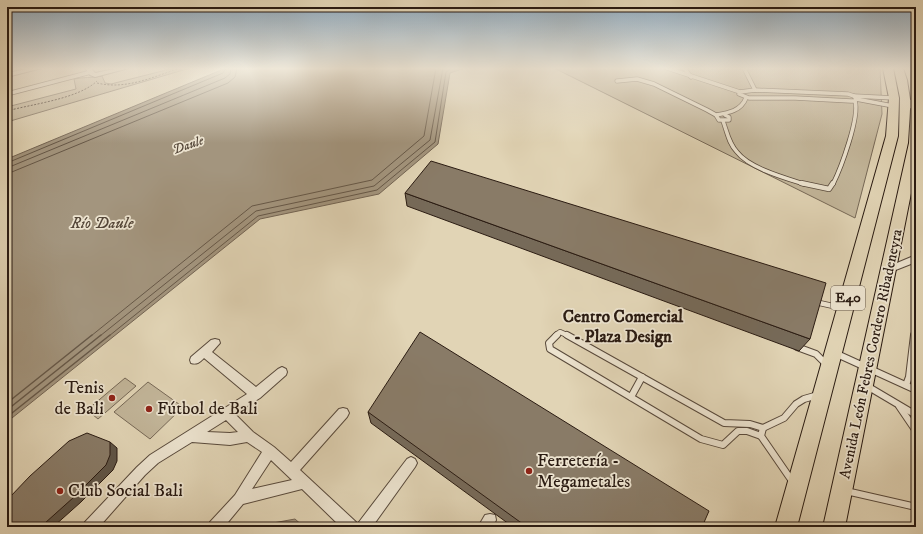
<svg xmlns="http://www.w3.org/2000/svg" width="923" height="534" font-family="'IM FELL DW Pica',serif">
  <rect width="100%" height="100%" fill="#e1d4b5"/>
  <filter id="stains"><feTurbulence type="fractalNoise" baseFrequency=".005" numOctaves="4"/><feColorMatrix values="0 0 0 0 .2 0 0 0 0 .09 0 0 0 0 .02 0 0 0 .5 -.17"/></filter>
  <radialGradient id="worn" r=".72"><stop offset=".6" stop-color="#630" stop-opacity="0"/><stop offset="1" stop-color="#630" stop-opacity=".3"/></radialGradient>
  <g fill="#c2b599" stroke="#766856">
    <path d="M174,68H190L7,122V107L76,89L74,79C83,77 92,78 102,76L105,83L111,84Z"/>
    <path d="M554,68H880L882,114L855,218Z"/>
    <path d="M125,378L136,386L98,419L87,410Z"/>
    <path d="M148,382L183,407L150,439L114,412Z"/>
  </g>
  <g fill="#a3957e" stroke="#736453">
    <path d="M226,68H465L450,73L438,144L379,194L260,219L7,422V159Z"/>
    <path d="M295,519L304,527H251Z"/>
  </g>
  <g fill="none" stroke-linecap="round" stroke-linejoin="round">
    <g stroke="#665848" stroke-width="1">
      <path d="M7,163L223,73L226,68"/>
      <path d="M7,168L225,78L230,74L231,68"/>
      <path d="M7,174L228,83L235,77L237,68"/>
      <path d="M91,336L252,206L372,180L424,136L436,68"/>
      <path d="M100,336L256,211L374,186L430,140L443,68"/>
      <path d="M109,336L258,216L377,190L435,142L446,72L452,68"/>
    </g>
    <g stroke="#665848" stroke-width="1.5">
      <path d="M7,403L92,335"/>
      <path d="M7,410L101,335"/>
      <path d="M7,417L110,335"/>
    </g>
    <g stroke="#58493b" stroke-width="5">
      <g id="service-far2">
        <path d="M667,68L740,92"/>
        <path d="M684,68L691,77"/>
        <path d="M744,68L755,90"/>
        <path d="M617,81L637,79L654,84L707,110L716,115L719,120H729V117L725,115"/>
        <path d="M755,90L848,94L854,96L856,99L855,101H851L795,98H749L739,94L740,92Z"/>
        <path d="M7,94L91,72"/>
        <path d="M854,96L894,98"/>
        <path d="M856,99L893,106"/>
        <path d="M716,115C728,113 741,111 746,98"/>
        <path d="M723,121C727,132 729,144 737,152C749,168 785,178 804,184"/>
        <path d="M833,184C841,168 860,117 855,101"/>
      </g>
    </g>
    <g stroke="#58493b" stroke-width="6">
      <g id="service-far1">
        <path d="M801,183L829,189L833,183"/>
        <path d="M815,302L833,306L843,304"/>
        <path d="M555,336L560,332L569,336"/>
        <path d="M914,336L915,324"/>
      </g>
    </g>
    <g stroke="#58493b" stroke-width="8">
      <g id="service">
        <path d="M557,335L549,343L550,349L701,439L723,445L738,431H747L761,436"/>
        <path d="M567,335L724,423L750,424L763,428L784,418L796,404L804,399L818,395"/>
        <path d="M797,347L816,354L826,364"/>
        <path d="M837,354L916,390"/>
        <path d="M906,385L909,377L914,335"/>
        <path d="M867,386L916,415"/>
        <path d="M631,397L642,377"/>
        <path d="M899,406L916,431"/>
        <path d="M763,428L761,436L792,481"/>
        <path d="M846,491L916,507"/>
      </g>
    </g>
    <g stroke="#58493b" stroke-width="2">
      <g id="minor">
        <path d="M32,68H42L7,77V73Z"/>
        <path d="M85,68H91L95,73L119,68H129L95,77L90,75Z"/>
        <path d="M916,255V262L888,273L883,270L885,268Z"/>
        <path d="M215,339L219,340L220,343L212,352L256,387L278,369L282,367L286,369L287,372L286,375L260,398L235,414L253,432L274,447L291,462L339,409L343,408L347,409L349,413L347,417L300,470L356,522L358,527L359,522L407,459L411,457L415,459L417,463L415,467L372,527H341L302,489L243,504L224,527H208L210,522L235,495L262,452L247,442L230,445L192,442L158,463L145,475L99,527H83L85,522L137,467L150,455L247,394L204,358C200,362 197,365 191,363L190,360L191,357L211,340ZM226,420L238,432L230,433L207,432ZM271,460L292,480L252,489Z"/>
        <path d="M490,514L495,515L496,520L493,527H478L485,515Z"/>
      </g>
    </g>
    <g stroke="#2a1b12" stroke-width="2">
      <g id="trunk">
        <path d="M883,68H893L899,98L898,136L797,527H775L886,136L889,98Z"/>
        <path d="M904,68H914L916,74V102L911,99L908,80Z"/>
        <path d="M916,106V168L845,527H823L909,143L911,109Z"/>
      </g>
    </g>
    <g stroke="#2a1b12" stroke-width="1" stroke-dasharray="2 1.5" stroke-linecap="butt">
      <path d="M97,83C126,90 153,77 180,68"/>
      <path d="M7,111C32,104 78,99 97,81"/>
    </g>
    <use href="#service-far2" stroke="#ece3cf" stroke-width="3.5"/>
    <use href="#service-far1" stroke="#ece3cf" stroke-width="4.5"/>
    <use href="#service" stroke="#ece3cf" stroke-width="6"/>
    <use href="#minor" fill="#ece3cf" fill-rule="evenodd"/>
    <use href="#trunk" fill="#e1d4b5" fill-rule="evenodd"/>
  </g>
  <g fill="#766a59" stroke="#2a1b12">
    <path d="M405,193L810,339L799,351L407,206Z"/>
    <path d="M368,412L702,527H513L371,423Z"/>
  </g>
  <path fill="#605648" stroke="#2a1b12" d="M110,442L117,448V461L113,470L81,502L53,527H26Z"/>
  <g fill="#897b67" stroke="#2a1b12">
    <path d="M431,161L826,283L810,339L405,193Z"/>
    <path d="M420,332L709,511L702,527H527L368,412Z"/>
    <path d="M87,433L110,442V455L106,465L74,497L45,523L26,527H17L7,517V508L10,497L30,476L69,441Z"/>
  </g>
  <linearGradient id="sky" x2="0" y2="1"><stop stop-color="#8ca8be"/><stop offset="0.48" stop-color="#f2ecde"/><stop offset="1" stop-color="#f2ecde" stop-opacity="0"/></linearGradient>
  <rect width="923" height="143" fill="url(#sky)"/>
  <g fill="#8f2418" stroke="#ece3cf" stroke-width="1.5">
    <circle cx="112" cy="398" r="4"/>
    <circle cx="149" cy="409" r="4"/>
    <circle cx="529" cy="471" r="4"/>
    <circle cx="60" cy="491" r="4"/>
  </g>
  <g text-anchor="middle" dominant-baseline="central" stroke-width="3.5" stroke-linejoin="round" paint-order="stroke">
    <g font-size="13" font-style="italic" fill="#544638" stroke="#ece3cf">
      <text transform="translate(188 145) rotate(-19)">Daule</text>
    </g>
    <rect fill="#ece3cf" stroke="#64574b" stroke-width="1" x="831" y="286" width="34" height="24" rx="3"/>
    <g font-size="14" font-weight="bold" fill="#2a1b12">
      <text x="848" y="298">E40</text>
    </g>
    <g font-size="15" fill="#2a1b12" stroke="#ece3cf">
      <text transform="translate(871 354) rotate(-78)">Avenida León Febres Cordero Ribadeneyra</text>
    </g>
    <g font-size="16" font-style="italic" fill="#544638" stroke="#ece3cf">
      <text x="102" y="223">Río Daule</text>
    </g>
    <g font-size="17" font-weight="bold" fill="#2a1b12" stroke="#ece3cf">
      <text x="623" y="317">Centro Comercial<tspan x="623" dy="20">- Plaza Design</tspan></text>
    </g>
    <g font-size="18" fill="#2a1b12" stroke="#ece3cf" text-anchor="start">
      <text x="104" y="388" text-anchor="end">Tenis<tspan x="104" dy="21">de Bali</tspan></text>
      <text x="157" y="409">Fútbol de Bali</text>
      <text x="537" y="461">Ferretería -<tspan x="537" dy="21">Megametales</tspan></text>
      <text x="68" y="491">Club Social Bali</text>
    </g>
  </g>
  <rect width="923" height="534" fill="none" stroke="#e1d4b5" stroke-width="24"/>
  <rect x="8" y="8" width="907" height="518" fill="none" stroke="#2a1b12" stroke-width="2"/>
  <rect x="12" y="12" width="899" height="510" fill="none" stroke="#2a1b12"/>
  <rect width="100%" height="100%" filter="url(#stains)"/>
  <rect width="100%" height="100%" fill="url(#worn)"/>
</svg>
